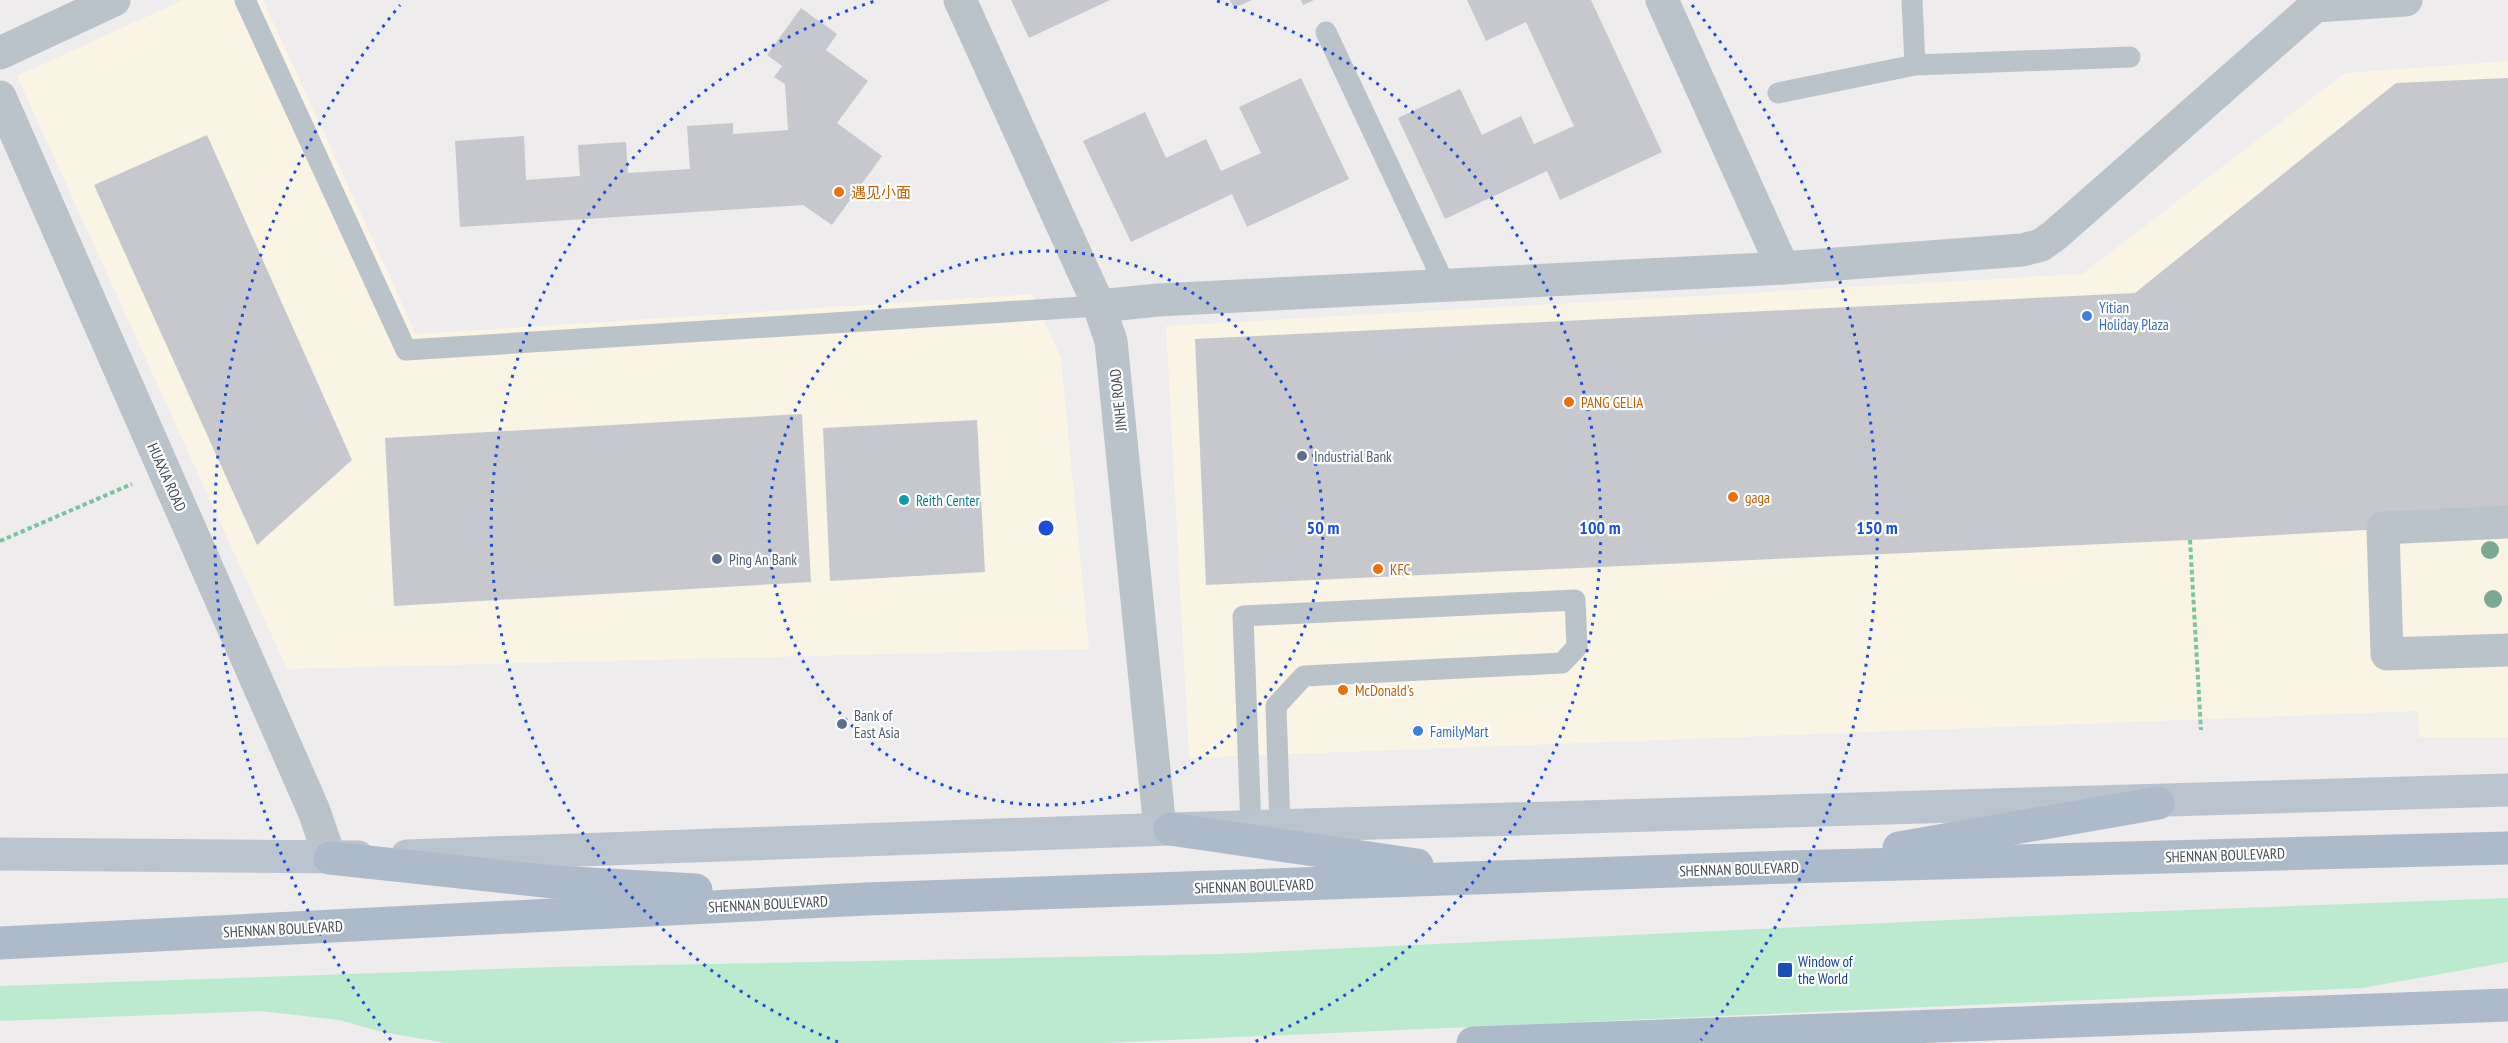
<svg xmlns="http://www.w3.org/2000/svg" width="2508" height="1043" font-family="'PT Sans Narrow','Noto Sans SC',sans-serif">
  <rect width="100%" height="100%" fill="#eeecec"/>
  <g fill="#faf4e5">
    <path d="M183,0H263L416,334L1032,294L1061,358L1089,649L287,669L17,76Z"/>
    <path d="M2508,61V737H2419L2418,711L1189,758L1166,326L2082,274L2345,73Z"/>
  </g>
  <path fill="#bceacf" d="M2508,898V962L2362,988L1102,1043H446L382,1032L339,1020L261,1011L0,1021V986L553,967L1222,954L2057,915Z"/>
  <g fill="#c7c8ce">
    <path d="M1011,0H1110L1029,38Z"/>
    <path d="M1230,0H1252L1234,8Z"/>
    <path d="M1301,0H1314L1303,5Z"/>
    <path d="M1467,0H1591L1662,152L1560,200L1547,171L1445,219L1398,118L1460,89L1482,135L1521,116L1534,144L1574,126L1526,22L1486,41Z"/>
    <path d="M801,8L837,34L826,50L868,81L837,123L882,156L832,225L803,205L460,227L455,141L524,136L526,180L580,176L578,145L626,142L628,173L690,169L687,126L733,123V134L788,130L785,84L774,77L782,66L767,55Z"/>
    <path d="M1301,78L1349,179L1247,227L1232,194L1131,242L1083,141L1145,112L1166,158L1206,139L1221,171L1261,153L1239,107Z"/>
    <path d="M2508,78V522L2190,540L1206,585L1195,339L2135,293L2396,83Z"/>
    <path d="M207,135L352,460L257,545L94,185Z"/>
    <path d="M802,414L811,582L394,606L385,438Z"/>
    <path d="M977,420L985,572L830,581L823,428Z"/>
  </g>
  <g fill="none" stroke-linecap="round" stroke-linejoin="round">
    <g stroke="#77c5a1" stroke-width="4" stroke-dasharray="4.5 3" stroke-linecap="butt">
      <path d="M2190,540L2201,730"/>
      <path d="M0,541L132,484"/>
    </g>
    <g stroke="#bbc3ca" stroke-width="21">
      <path d="M245,0L406,350L1099,306"/>
      <path d="M1912,0L1915,65"/>
      <path d="M1326,32L1445,285"/>
      <path d="M1778,93L1915,65L2130,57"/>
      <path d="M1251,828L1243,616L1575,600L1577,647L1562,663L1304,676L1276,706L1280,827"/>
    </g>
    <g stroke="#bbc3ca" stroke-width="33">
      <path d="M960,0L1099,306L1111,341L1160,829"/>
      <path d="M1662,0L1783,268"/>
      <path d="M0,53L114,0"/>
      <path d="M0,97L314,811L330,858"/>
      <path d="M1099,306L1158,300L1783,268L2022,250L2041,245L2055,235L2315,6L2406,0"/>
      <path d="M2508,522L2383,528L2387,654L2508,650"/>
    </g>
    <g stroke="#bac4cf" stroke-width="33">
      <path d="M0,854L358,857"/>
      <path d="M407,856L1170,829L2508,790"/>
    </g>
    <g stroke="#adbac9" stroke-width="33">
      <path d="M1170,829L1417,865"/>
      <path d="M1899,848L2158,803"/>
      <path d="M330,858L554,882L696,890"/>
      <path d="M0,943L866,899L1789,867L2508,848"/>
      <path d="M1473,1043L2508,1005"/>
    </g>
  </g>
  <g fill="#7ba993">
    <circle cx="2490" cy="550" r="9"/>
    <circle cx="2493" cy="599" r="9"/>
  </g>
  <g fill="none" stroke="#1d4ed8" stroke-width="3" stroke-dasharray="3 6">
    <circle cx="1046" cy="528" r="277"/>
    <path d="M838 1042A554 554 0 0 1 875 1M1217 1A554 554 0 0 1 1254 1042"/>
    <path d="M391 1040A831 831 0 0 1 400 5M1692 5A831 831 0 0 1 1701 1040"/>
  </g>
  <g fill="#e8710a" stroke="#fff" stroke-width="2">
    <circle cx="839" cy="192" r="6"/>
    <circle cx="1569" cy="402" r="6"/>
    <circle cx="1733" cy="497" r="6"/>
    <circle cx="1378" cy="569" r="6"/>
    <circle cx="1343" cy="690" r="6"/>
  </g>
  <g fill="#3f7fe0" stroke="#fff" stroke-width="2">
    <circle cx="2087" cy="316" r="6"/>
    <circle cx="1418" cy="731" r="6"/>
  </g>
  <g fill="#5c6f8a" stroke="#fff" stroke-width="2">
    <circle cx="1302" cy="456" r="6"/>
    <circle cx="717" cy="559" r="6"/>
    <circle cx="842" cy="724" r="6"/>
  </g>
  <circle fill="#0f9aa8" stroke="#fff" stroke-width="2" cx="904" cy="500" r="6"/>
  <rect fill="#1a4fb4" stroke="#fff" stroke-width="2" x="1777" y="962" width="16" height="16" rx="3"/>
  <g text-anchor="middle" dominant-baseline="central" stroke-width="4.5" stroke-linejoin="round" paint-order="stroke">
    <g font-size="15" fill="#c56008" stroke="#fff" text-anchor="start">
      <text x="851" y="192">遇见小面</text>
      <text x="1581" y="402">PANG GELIA</text>
      <text x="1745" y="497">gaga</text>
      <text x="1390" y="569">KFC</text>
      <text x="1355" y="690">McDonald's</text>
    </g>
    <g font-size="15" fill="#366cbe" stroke="#fff" text-anchor="start">
      <text x="2099" y="307">Yitian<tspan x="2099" dy="17">Holiday Plaza</tspan></text>
      <text x="1430" y="731">FamilyMart</text>
    </g>
    <g font-size="15" fill="#464f57" stroke="#fff">
      <text transform="translate(1118 400) rotate(-96)">JINHE ROAD</text>
      <text transform="translate(167 477) rotate(66)">HUAXIA ROAD</text>
      <text transform="translate(2225 855) rotate(-2)">SHENNAN BOULEVARD</text>
      <text transform="translate(1739 869) rotate(-2)">SHENNAN BOULEVARD</text>
      <text transform="translate(1254 886) rotate(-2)">SHENNAN BOULEVARD</text>
      <text transform="translate(768 904) rotate(-3)">SHENNAN BOULEVARD</text>
      <text transform="translate(283 929) rotate(-3)">SHENNAN BOULEVARD</text>
    </g>
    <g font-size="15" fill="#4e5e75" stroke="#fff" text-anchor="start">
      <text x="1314" y="456">Industrial Bank</text>
      <text x="729" y="559">Ping An Bank</text>
      <text x="854" y="715">Bank of<tspan x="854" dy="17">East Asia</tspan></text>
    </g>
    <g font-size="15" fill="#0d838f" stroke="#fff" text-anchor="start">
      <text x="916" y="500">Reith Center</text>
    </g>
    <g font-size="15" fill="#164399" stroke="#fff" text-anchor="start">
      <text x="1798" y="961">Window of<tspan x="1798" dy="17">the World</tspan></text>
    </g>
  </g>
  <circle cx="1046" cy="528" r="9" fill="#1d4ed8" stroke="#fff" stroke-width="3"/>
  <g font-size="18" text-anchor="middle" font-weight="bold" fill="#1d4ed8" stroke="#fff" stroke-width="4.5" stroke-linejoin="round" paint-order="stroke">
    <text x="1323" y="534">50 m</text>
    <text x="1600" y="534">100 m</text>
    <text x="1877" y="534">150 m</text>
  </g>
</svg>
